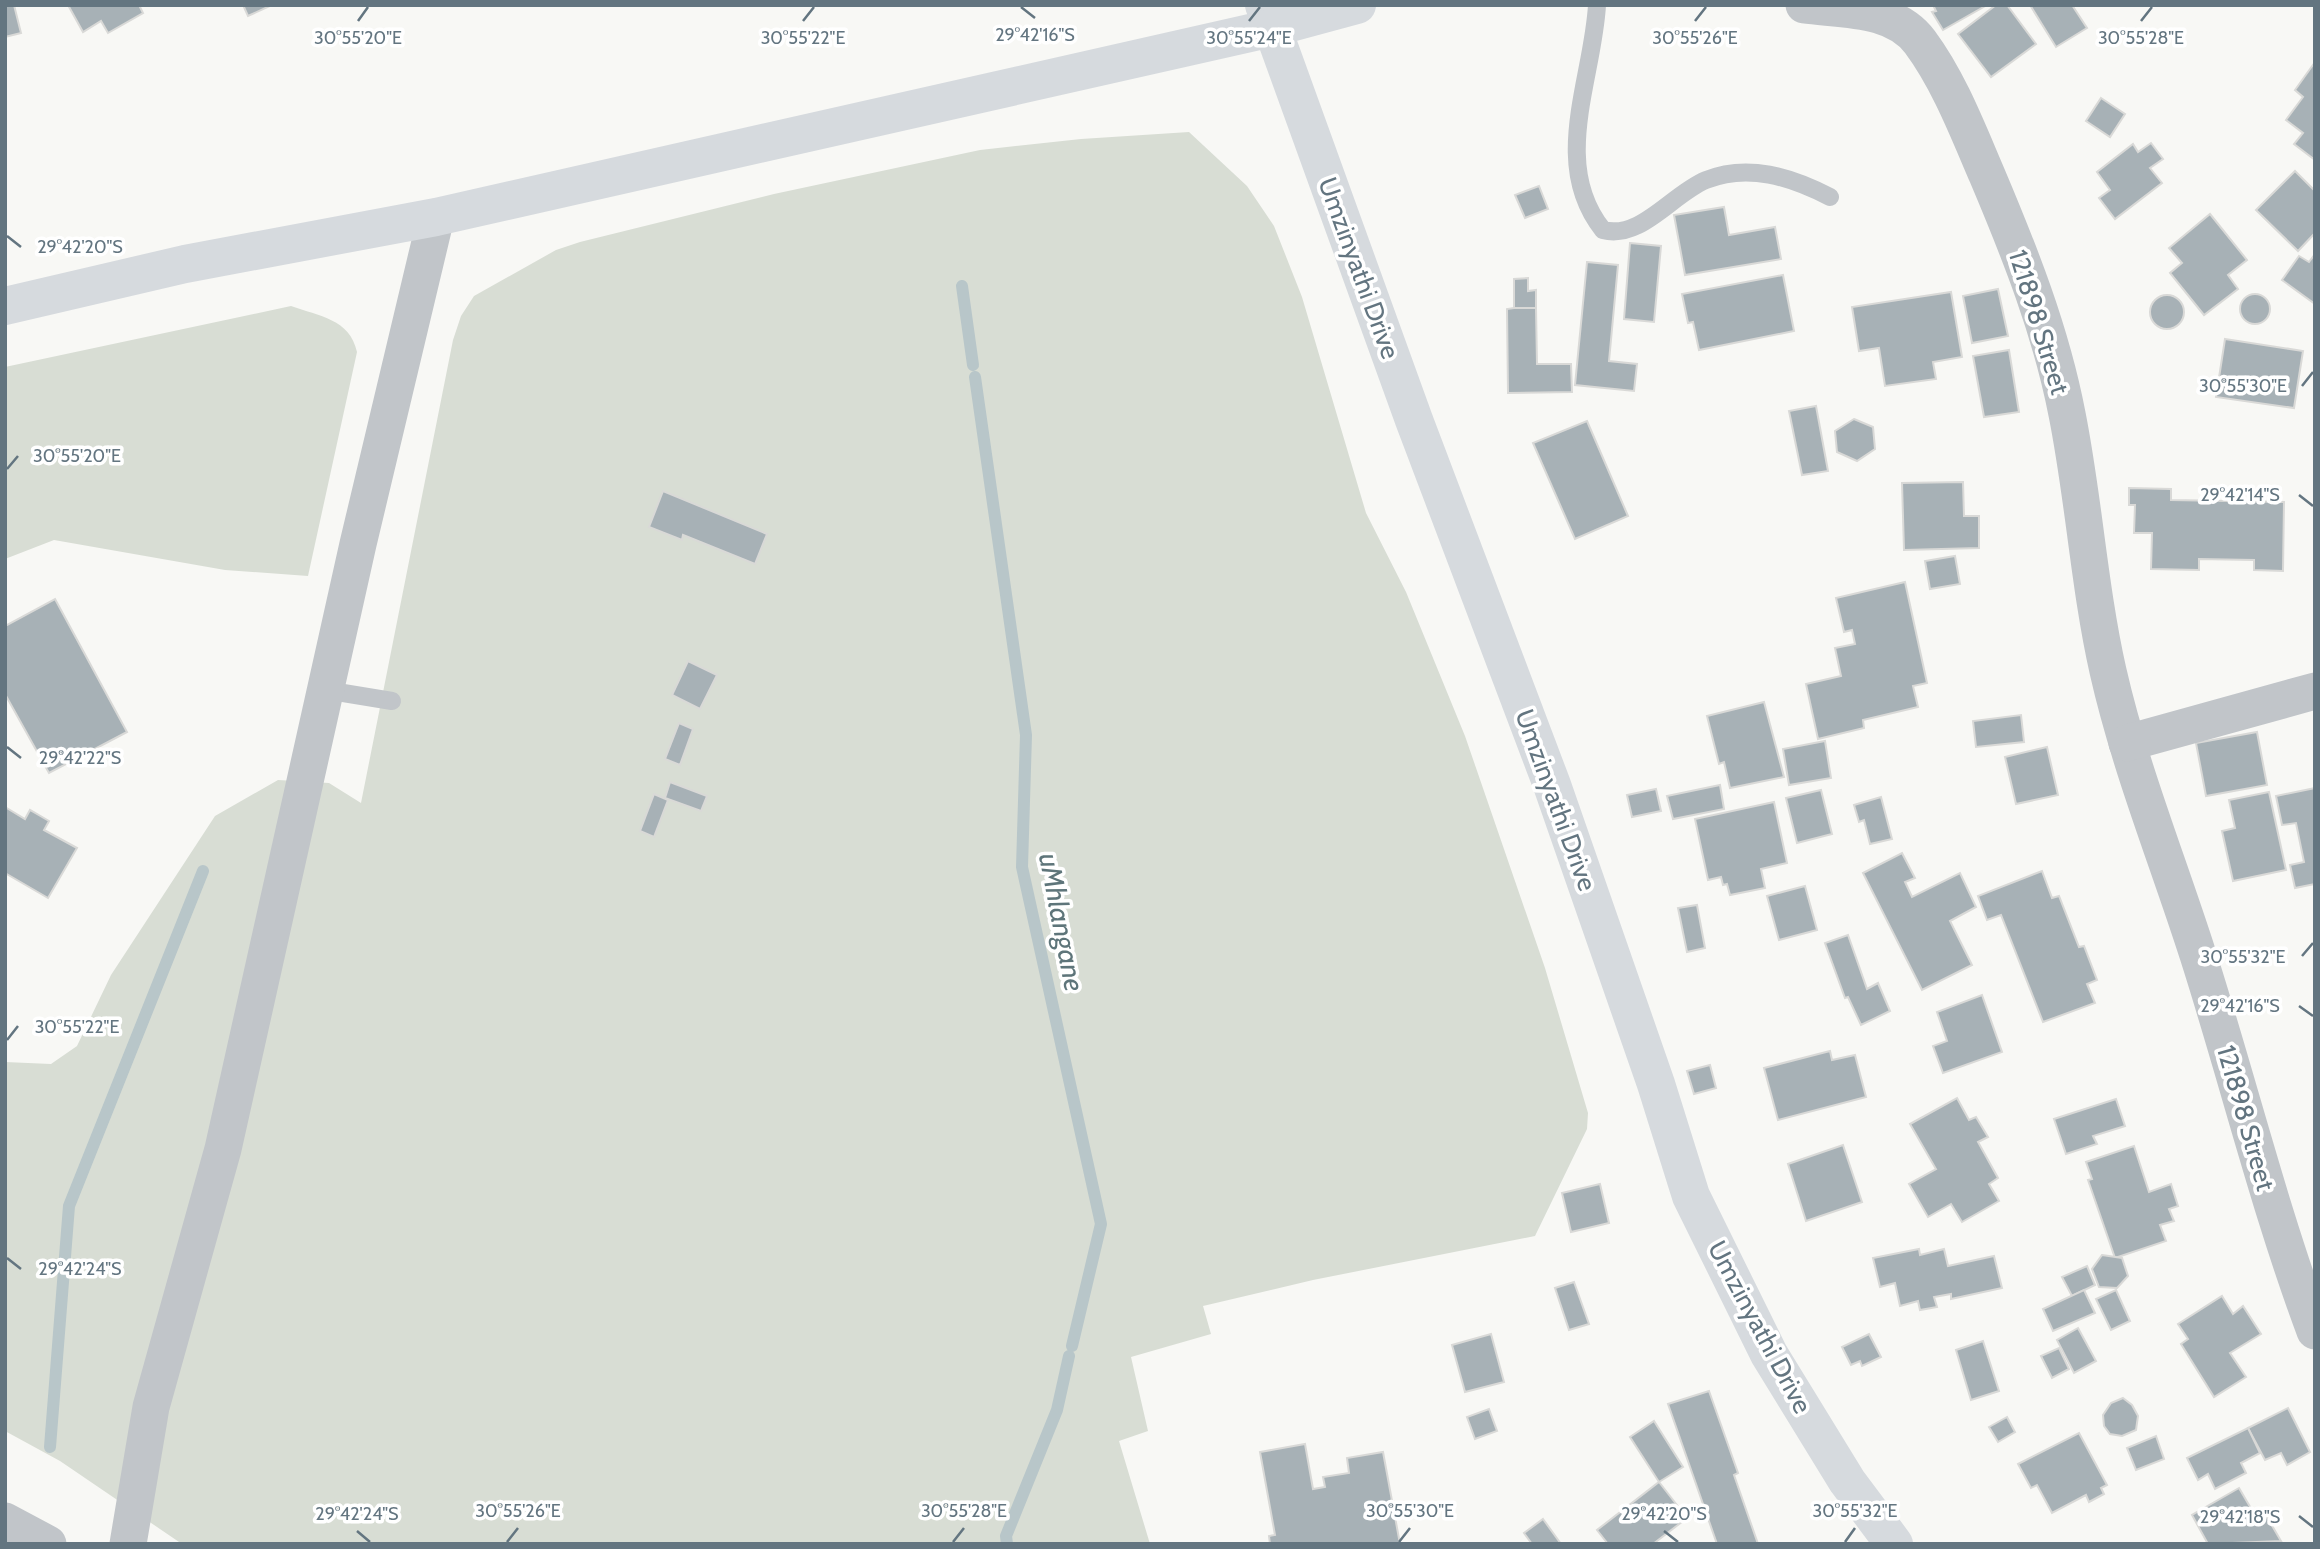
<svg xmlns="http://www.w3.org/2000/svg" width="2320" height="1549" font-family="Cabin,sans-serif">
  <rect width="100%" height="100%" fill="#f8f8f5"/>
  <g fill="#d8ddd4">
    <path d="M1189,132L1247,186L1274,226L1302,297L1366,513L1406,592L1465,736L1545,968L1588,1113L1587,1129L1535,1236L1313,1280L1203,1306L1211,1334L1131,1357L1148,1431L1119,1441L1150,1544H182L60,1461L5,1431V1062L51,1064L77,1046L111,975L215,816L278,780L329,783L361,803L453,340L461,316L474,296L556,250L580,242L774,194L980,150L1081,139Z"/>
    <path d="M291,306C319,316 350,319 357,352L308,576L225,570L54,540L5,559V367Z"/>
  </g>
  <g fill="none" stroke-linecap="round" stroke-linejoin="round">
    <g stroke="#b8c6c9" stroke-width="12">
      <path d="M962,286L973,365"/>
      <path d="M975,377L1026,735L1022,867L1101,1224L1072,1346"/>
      <path d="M50,1447L69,1206L203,871"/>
      <path d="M1007,1544L1006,1536L1057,1410L1069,1356"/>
    </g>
  </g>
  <g fill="#a7b1b6" stroke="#d9d9d7" stroke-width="2">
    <path d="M5,5H14L21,33L5,37Z"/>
    <path d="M68,5H139L143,13L108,33L101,21L83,32Z"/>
    <path d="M243,5H269L270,6L248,16Z"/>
    <path d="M1933,5H1987L1943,30L1932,12L1936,11Z"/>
    <path d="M1996,5H2007L2036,44L1991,77L1958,34Z"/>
    <path d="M2030,5H2072L2087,28L2056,47Z"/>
    <path d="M2315,62V160L2294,144L2303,133L2286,120L2303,97L2295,90Z"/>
    <path d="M2101,98L2125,114L2110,137L2086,121Z"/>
    <path d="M2151,143L2163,159L2150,168L2162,183L2115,219L2099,198L2110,190L2097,172L2133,144L2138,152Z"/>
    <path d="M2295,171L2315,191V233L2298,251L2256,210Z"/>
    <path d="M1539,186L1548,209L1525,218L1515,195Z"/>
    <path d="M1724,207L1729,235L1775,227L1781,259L1685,275L1674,215Z"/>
    <path d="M2210,214L2247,260L2228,275L2238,289L2204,315L2170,273L2182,263L2169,248Z"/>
    <path d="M1630,243L1661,246L1654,322L1624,319Z"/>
    <path d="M2315,254V304L2282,280L2299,256L2309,262Z"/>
    <path d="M1587,262L1618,265L1609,361L1637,364L1634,391L1575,385Z"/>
    <path d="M1783,275L1794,331L1699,350L1693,322L1688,323L1682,294Z"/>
    <path d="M1528,278V291L1536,290V308H1514V279Z"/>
    <path d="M1998,289L2008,336L1972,343L1963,296Z"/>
    <path d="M1951,292L1962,357L1933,362L1936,379L1885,386L1879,348L1859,351L1852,307Z"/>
    <circle cx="2255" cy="309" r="15"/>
    <circle cx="2167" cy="312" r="17"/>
    <path d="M1514,308H1536L1537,364H1571L1572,392L1508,393L1507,309Z"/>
    <path d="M2225,339L2303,351L2294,408L2216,397Z"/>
    <path d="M2009,350L2019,412L1984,417L1973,356Z"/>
    <path d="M1816,406L1828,471L1802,475L1789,411Z"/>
    <path d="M1854,419L1873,427L1875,449L1857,461L1837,452L1835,431Z"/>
    <path d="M1587,421L1628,516L1575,539L1533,443Z"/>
    <path d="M1963,482L1964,516H1979V548L1904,550L1902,483Z"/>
    <path d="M2129,488L2171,489V500L2284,502L2283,571L2254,570V560L2199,559V570L2151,569L2152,533H2134L2135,505H2129Z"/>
    <path d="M663,491L767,534L755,564L683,535L682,540L649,527Z"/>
    <path d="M1955,556L1960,584L1930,589L1925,561Z"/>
    <path d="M1905,582L1927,683L1913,686L1918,707L1863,720L1864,728L1818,739L1806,684L1841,676L1835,648L1855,644L1852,630L1844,632L1836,598Z"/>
    <path d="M55,599L127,732L49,773L5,694V626Z"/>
    <path d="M688,661L717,675L700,709L672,695Z"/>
    <path d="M1764,702L1784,777L1730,788L1724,762L1719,764L1707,716Z"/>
    <path d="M2021,715L2024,742L1976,747L1973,721Z"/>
    <path d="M679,723L693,729L680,765L665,759Z"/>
    <path d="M2257,732L2267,785L2206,796L2196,743Z"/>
    <path d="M1825,741L1831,778L1789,785L1783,749Z"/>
    <path d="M2047,747L2058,795L2016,804L2005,757Z"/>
    <path d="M670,782L707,796L701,811L665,798Z"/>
    <path d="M1720,785L1724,809L1673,819L1667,796Z"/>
    <path d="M2315,788V884L2295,888L2290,865L2304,862L2296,823L2282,825L2276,796Z"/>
    <path d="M1656,789L1661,811L1632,817L1627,795Z"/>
    <path d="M1821,790L1832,834L1797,843L1786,798Z"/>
    <path d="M2269,792L2286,870L2233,881L2222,831L2235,828L2229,800Z"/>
    <path d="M654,794L668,800L654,837L640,831Z"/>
    <path d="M1881,797L1892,839L1870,844L1864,820L1859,822L1854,805Z"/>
    <path d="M1774,802L1787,863L1761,869L1765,888L1730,895L1727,884L1723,885L1721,877L1708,880L1695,819Z"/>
    <path d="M5,807L25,819L30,810L49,821L44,830L77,848L48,898L5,873Z"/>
    <path d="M1902,853L1915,878L1905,882L1912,897L1960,873L1976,907L1950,921L1972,965L1922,990L1863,873Z"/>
    <path d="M2042,871L2052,898L2059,896L2079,947L2084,946L2097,980L2087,984L2095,1003L2043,1022L2001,915L1987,920L1978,896Z"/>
    <path d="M1805,886L1817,930L1779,940L1767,896Z"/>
    <path d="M1697,905L1705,948L1687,952L1678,908Z"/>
    <path d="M1848,935L1867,989L1878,983L1890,1011L1861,1025L1848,997L1845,998L1825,943Z"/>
    <path d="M1982,995L2002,1052L1943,1073L1933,1046L1947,1041L1937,1012Z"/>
    <path d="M1830,1051L1832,1060L1855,1055L1866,1097L1778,1120L1764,1068Z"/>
    <path d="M1710,1065L1716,1088L1694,1094L1687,1071Z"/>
    <path d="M1957,1098L1969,1120L1976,1117L1988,1137L1978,1142L1998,1178L1989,1184L1999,1201L1962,1222L1951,1204L1928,1217L1909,1184L1936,1169L1910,1124Z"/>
    <path d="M2116,1099L2125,1126L2093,1136L2097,1144L2066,1154L2054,1119Z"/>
    <path d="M1843,1145L1862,1202L1806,1221L1788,1164Z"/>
    <path d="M2134,1146L2149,1192L2171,1184L2178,1206L2169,1209L2174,1221L2160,1225L2166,1241L2115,1258L2088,1180L2092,1179L2086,1162Z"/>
    <path d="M1600,1184L1609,1223L1571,1232L1562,1193Z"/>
    <path d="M1919,1249L1920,1255L1944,1249L1948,1266L1994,1256L2002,1288L1951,1299V1294L1934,1297L1937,1307L1920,1310L1918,1301L1900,1306L1895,1283L1880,1287L1873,1258Z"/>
    <path d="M2102,1255L2122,1258L2128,1276L2117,1288L2099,1287L2092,1269Z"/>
    <path d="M2087,1266L2095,1285L2072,1296L2062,1277Z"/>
    <path d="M1574,1282L1589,1324L1569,1330L1555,1288Z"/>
    <path d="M2084,1290L2095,1313L2053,1331L2043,1309Z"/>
    <path d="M2116,1290L2130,1321L2111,1330L2096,1299Z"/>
    <path d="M2222,1296L2233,1314L2243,1306L2261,1334L2230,1353L2246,1377L2214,1397L2181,1344L2188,1339L2178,1324Z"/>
    <path d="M2078,1328L2096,1361L2074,1373L2057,1340Z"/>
    <path d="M1491,1334L1504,1382L1465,1392L1452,1345Z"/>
    <path d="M1869,1334L1881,1357L1862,1366L1860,1361L1851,1365L1842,1347Z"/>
    <path d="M1983,1341L1999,1391L1971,1400L1956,1350Z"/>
    <path d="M2059,1348L2069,1369L2052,1378L2041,1356Z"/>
    <path d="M1709,1391L1738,1473L1734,1475L1758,1544H1717L1668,1404Z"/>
    <path d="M2123,1398L2132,1405L2138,1416L2136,1430L2122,1436L2110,1434L2104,1426L2103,1415L2111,1403Z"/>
    <path d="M2288,1408L2310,1452L2287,1465L2281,1453L2265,1460L2248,1428Z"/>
    <path d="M1489,1409L1497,1431L1475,1439L1467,1417Z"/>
    <path d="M2007,1417L2015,1432L1998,1442L1989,1427Z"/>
    <path d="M1654,1421L1683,1467L1659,1482L1630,1437Z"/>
    <path d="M2248,1428L2260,1453L2241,1463L2246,1473L2215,1489L2208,1474L2198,1480L2187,1458Z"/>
    <path d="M2079,1433L2107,1485L2101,1488L2104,1494L2089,1502L2086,1495L2052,1513L2037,1485L2031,1488L2018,1464Z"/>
    <path d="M2156,1436L2164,1459L2136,1470L2127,1448Z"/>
    <path d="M1305,1444L1313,1489L1325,1487L1323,1477L1349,1473L1347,1458L1383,1452L1400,1544H1270L1269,1536L1275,1535L1260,1452Z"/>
    <path d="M1659,1482L1687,1518L1653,1544H1608L1597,1530Z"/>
    <path d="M2239,1488L2259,1522L2267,1517L2281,1541L2208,1544L2192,1515Z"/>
    <path d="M1543,1519L1561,1544H1532L1524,1533Z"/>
  </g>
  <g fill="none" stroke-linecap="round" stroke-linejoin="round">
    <g stroke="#c1c5c9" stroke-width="18">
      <path d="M1597,5C1593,79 1550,164 1603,230C1641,240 1672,194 1706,180C1748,163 1791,177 1830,197"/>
      <path d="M325,690L392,701"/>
    </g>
    <g stroke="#c1c5c9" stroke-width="37">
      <path d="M1804,5C1843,10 1894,7 1920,42C1949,81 1968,131 1987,175C2020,253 2051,331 2067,414C2084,499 2089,587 2108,671C2130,768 2168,861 2198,955C2238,1080 2269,1208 2315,1331"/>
      <path d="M2127,743L2315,691"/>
      <path d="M5,1521L48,1544"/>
      <path d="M128,1544L151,1407L223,1149L358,544L436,217"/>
    </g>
    <g stroke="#d6dade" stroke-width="38">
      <path d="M1264,5L1414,420L1552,785L1656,1084L1691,1196L1769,1354L1847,1481L1894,1544"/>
      <path d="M5,306L185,264L436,217L1272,28L1357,5"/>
    </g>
  </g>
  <path fill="none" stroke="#637580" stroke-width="2.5" d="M1021,7L1035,18M358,21L368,7M803,21L814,7M1249,21L1260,7M1695,21L1706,7M2141,21L2152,7M7,236L21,247M2302,386L2313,372M7,469L18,456M2299,495L2313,506M7,747L21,758M2302,956L2313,943M2299,1006L2313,1016M7,1040L18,1026M7,1258L21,1269M2299,1516L2313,1527M357,1531L370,1542M1664,1531L1678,1542M507,1542L518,1528M953,1542L964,1528M1399,1542L1410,1528M1845,1542L1855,1528"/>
  <g text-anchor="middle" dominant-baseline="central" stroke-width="7" stroke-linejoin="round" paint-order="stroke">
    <g font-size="26" fill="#637580" stroke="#fff">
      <text transform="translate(1359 268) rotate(70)">Umzinyathi Drive</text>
      <text transform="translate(2039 322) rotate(73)">121898 Street</text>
      <text transform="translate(1556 800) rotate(70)">Umzinyathi Drive</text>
      <text transform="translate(2246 1118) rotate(74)">121898 Street</text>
      <text transform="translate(1760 1327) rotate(62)">Umzinyathi Drive</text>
    </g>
    <g font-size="28" font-style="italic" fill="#5e757a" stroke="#fff">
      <text transform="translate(1062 922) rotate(79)">uMhlangane</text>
    </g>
  </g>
  <g font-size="18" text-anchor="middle" fill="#637580" stroke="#fff" stroke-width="7" stroke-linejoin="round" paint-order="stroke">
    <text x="1035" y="41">29°42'16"S</text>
    <text x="803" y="44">30°55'22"E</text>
    <text x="1249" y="44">30°55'24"E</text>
    <text x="1695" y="44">30°55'26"E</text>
    <text x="2141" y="44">30°55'28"E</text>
    <text x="358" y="44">30°55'20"E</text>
    <text x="80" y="253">29°42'20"S</text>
    <text x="2243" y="392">30°55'30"E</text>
    <text x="77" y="462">30°55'20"E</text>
    <text x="2240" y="501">29°42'14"S</text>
    <text x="80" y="764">29°42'22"S</text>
    <text x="2243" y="963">30°55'32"E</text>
    <text x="2240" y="1012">29°42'16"S</text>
    <text x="77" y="1033">30°55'22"E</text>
    <text x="80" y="1275">29°42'24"S</text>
    <text x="518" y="1517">30°55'26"E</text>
    <text x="964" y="1517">30°55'28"E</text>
    <text x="1410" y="1517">30°55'30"E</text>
    <text x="1855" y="1517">30°55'32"E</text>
    <text x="357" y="1520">29°42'24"S</text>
    <text x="1664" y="1520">29°42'20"S</text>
    <text x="2240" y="1523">29°42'18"S</text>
  </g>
  <rect width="2320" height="1549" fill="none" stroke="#637580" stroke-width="14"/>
</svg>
